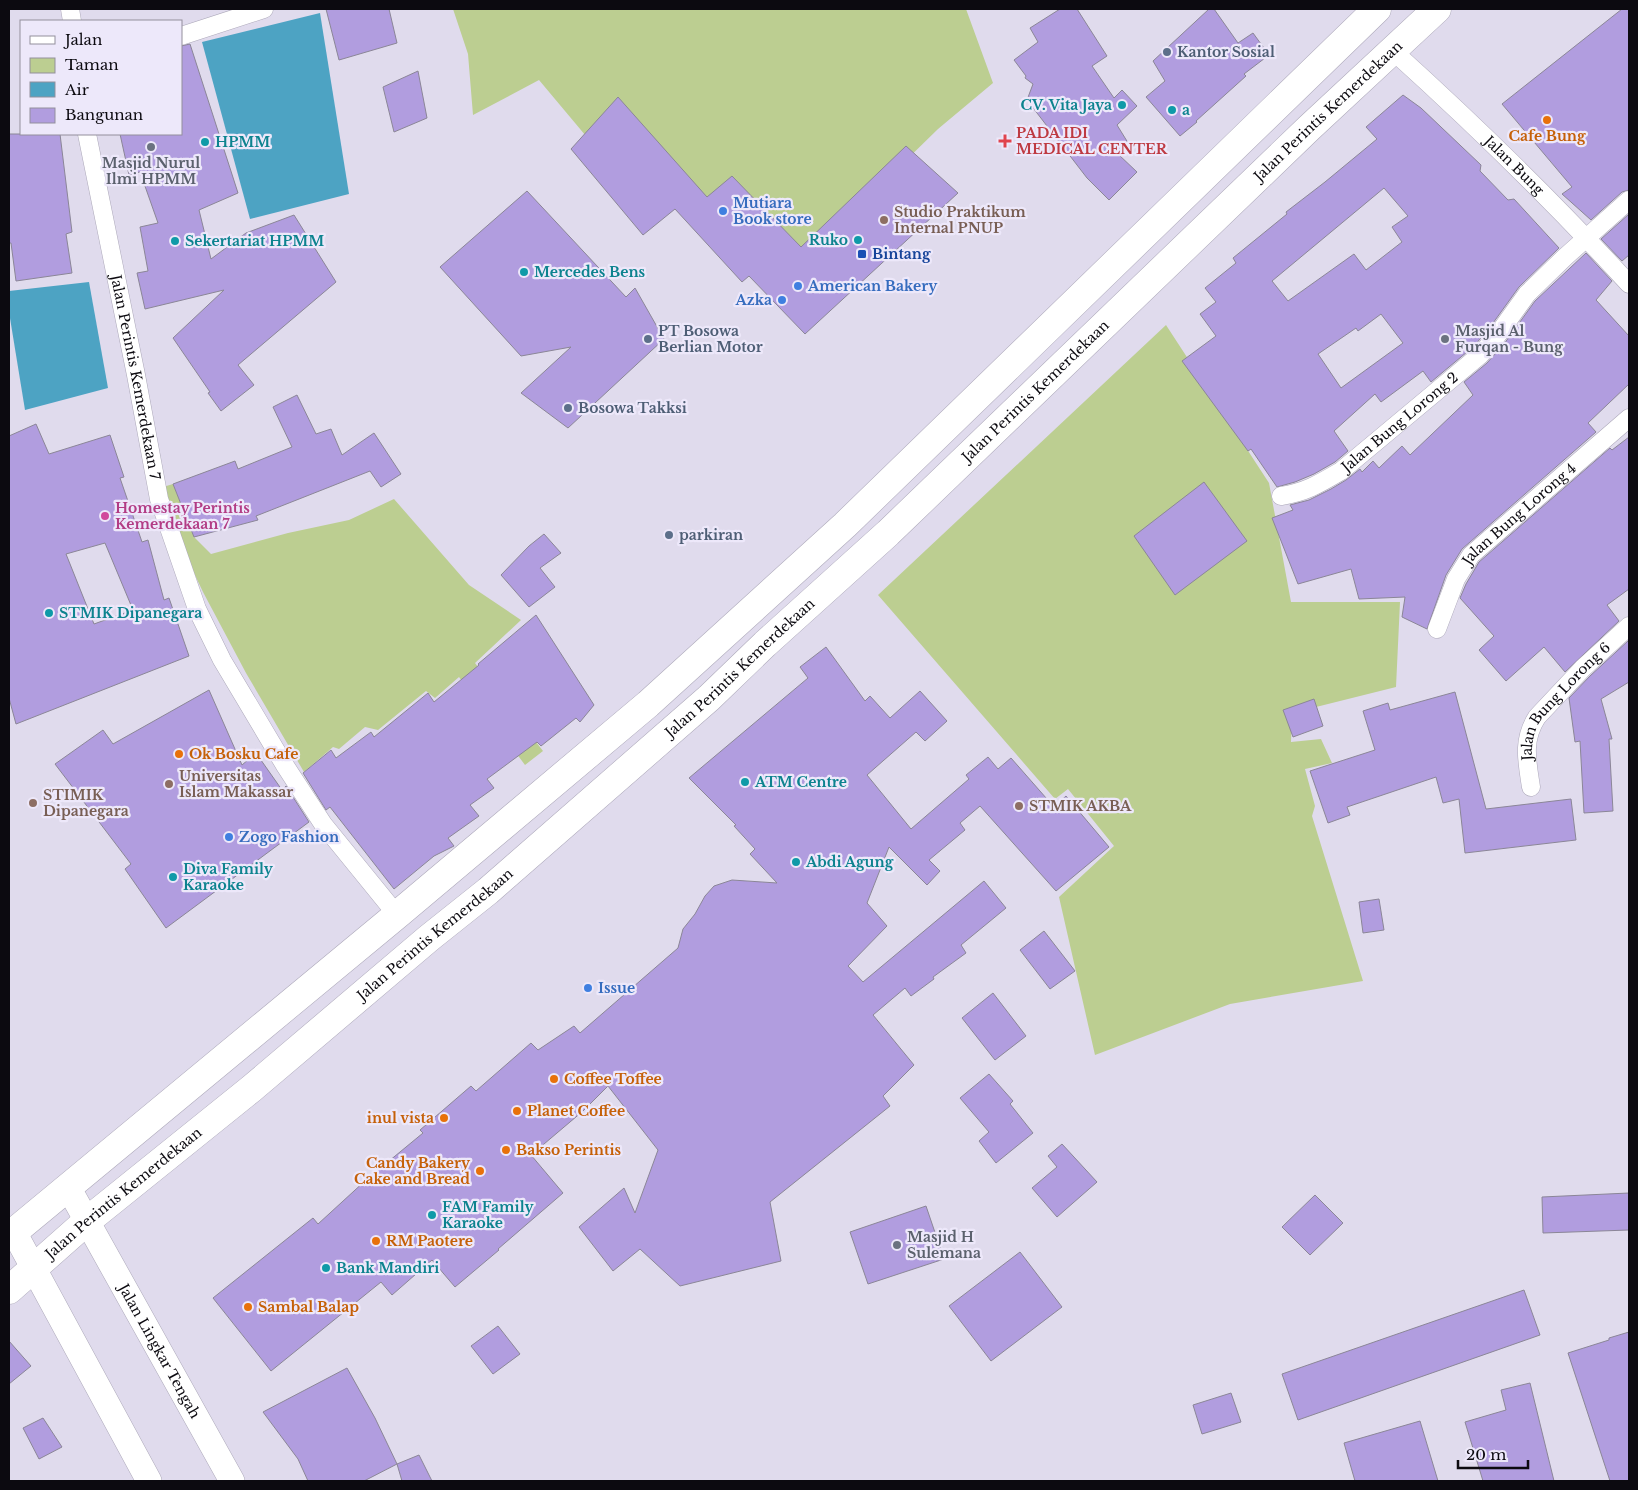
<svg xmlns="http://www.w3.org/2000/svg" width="1638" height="1490" font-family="'Libre Baskerville',serif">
  <rect width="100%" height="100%" fill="#e0dbed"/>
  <g fill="#bcce91">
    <path d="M453,9H966L993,83L938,129L802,262L722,214L596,148L539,80L473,115L468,54Z"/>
    <path d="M1166,325L1269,483L1291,602H1400L1396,687L1292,713L1291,742L1321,739L1332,763L1305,769L1315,806L1312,816L1363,981L1230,1004L1095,1055L1059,897L1114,846L1068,789L1055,799L878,595Z"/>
    <path d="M173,484L194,537L211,554L288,533L349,520L394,499L469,585L521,620L475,663L543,751L525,765L459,677L435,698L426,691L378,730L365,727L339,749L333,747L304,772L246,673L203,592L174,531L163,487Z"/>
  </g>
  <g fill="#4da3c3">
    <path d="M320,13L349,194L250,219L202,42Z"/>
    <path d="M89,282L108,388L25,410L9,312V291Z"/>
  </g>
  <g fill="#b19ddf" stroke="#8b8697" fill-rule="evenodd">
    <path d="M326,9H389L397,43L339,60Z"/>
    <path d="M1060,9H1077L1107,56L1092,66L1114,98L1122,90L1137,106L1117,125L1130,146L1118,154L1137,172L1109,200L1087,178L1027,100L1033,84L1025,78L1026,76L1014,60L1038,42L1030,28Z"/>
    <path d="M1209,9H1214L1238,43L1253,33L1269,55L1244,74L1246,76L1196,121L1197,122L1180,136L1146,97L1165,81L1153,61Z"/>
    <path d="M1622,9H1629V190L1622,192L1591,220L1562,194L1572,187L1502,104Z"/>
    <path d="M190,44L238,193L199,210L211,259L246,233L294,215L336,282L238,365L254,385L221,411L208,393L210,392L173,338L224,290L145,309L137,273L148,271L140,227L158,223L140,172L129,175L120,134H181V46Z"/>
    <path d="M418,71L427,118L394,132L383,87Z"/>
    <path d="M1403,95L1421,108L1481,165L1480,171L1508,200L1514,199L1559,248L1519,287L1488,330L1473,347L1431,382L1423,371L1381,402L1375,394L1334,431L1348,451L1335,462L1314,474L1295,482L1277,487L1251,449L1248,451L1182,361L1216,336L1200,314L1216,302L1205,288L1236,263L1233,258L1287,214L1286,212L1325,182L1377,139L1366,127ZM1384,188L1408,216L1392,227L1402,242L1366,270L1354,254L1288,301L1272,281ZM1381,314L1403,343L1341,388L1318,354L1356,328L1358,331Z"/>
    <path d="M618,97L707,197L732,176L801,247L906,146L958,193L805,334L749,276L742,282L675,209L643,235L571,149Z"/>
    <path d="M9,134H60L72,232L66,234L72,273L16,281L11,243H9Z"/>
    <path d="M527,191L626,297L635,288L664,339L568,428L521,393L571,347L521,356L440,267Z"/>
    <path d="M1629,214V255L1622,261L1601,239Z"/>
    <path d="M1586,253L1612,281L1596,300L1629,336V384L1588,423L1596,432L1462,549L1446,575L1427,629L1402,617L1405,597L1359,599L1351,569L1298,584L1272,518L1293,510L1290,505L1309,500L1331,489L1346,480L1360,469L1362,472L1373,461L1379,468L1402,446L1410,455L1473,395L1464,382L1487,363L1504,344L1535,301Z"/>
    <path d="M297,395L316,434L331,429L342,455L374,433L401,474L381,487L370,471L256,516L258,520L194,537L173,484L235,461L238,469L292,447L273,407Z"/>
    <path d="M36,424L49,454L110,435L124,477L120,478L142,542L148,540L164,600L169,598L189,656L16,724L9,698V436ZM105,543L133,610L94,624L66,554Z"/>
    <path d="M1629,437V589L1607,605L1619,621L1565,672L1544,647L1506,681L1479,650L1494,636L1460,598L1466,584L1479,562L1610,448L1612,450Z"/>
    <path d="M1204,482L1247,541L1175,595L1134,536Z"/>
    <path d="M544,534L561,553L540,568L555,587L529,607L501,575L529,546Z"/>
    <path d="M536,615L594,705L580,722L576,718L541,746L537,742L487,779L494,788L470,805L479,816L448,838L454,846L434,856L394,889L330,807L326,810L303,773L331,750L336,758L371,732L374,737L428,693L434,702L479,665L478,664Z"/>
    <path d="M1629,640V682L1601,699L1612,739H1609L1613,811L1584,813L1580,741L1575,742L1569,698L1590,676Z"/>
    <path d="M826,647L865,701L870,696L890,718L920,691L947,721L925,741L916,732L867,775L911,829L969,779L966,775L988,757L998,769L1011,758L1054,807L1066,796L1109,847L1056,891L980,806L960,823L965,830L929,860L940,871L927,885L889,847L867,903L887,926L848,966L863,982L984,881L1006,908L961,945L966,953L933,977L934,979L911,996L905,988L873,1015L914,1065L883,1096L890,1106L770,1202L781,1261L680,1286L640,1249L613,1271L579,1227L624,1188L635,1213L658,1150L608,1086L583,1111L531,1155L563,1193L498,1249L499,1250L455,1287L432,1260L392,1295L381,1282L271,1371L213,1298L313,1218L318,1224L366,1180L423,1133L420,1130L471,1086L476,1091L531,1043L538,1050L574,1026L580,1033L678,948L683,929L695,914L705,896L714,886L732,880L777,883L750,854L755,849L734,826L736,825L689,778L808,678L800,667Z"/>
    <path d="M209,690L242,765L256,753L282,790L286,786L309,822L166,928L125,869L131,864L55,764L103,730L113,744Z"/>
    <path d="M1455,692L1486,809L1571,799L1576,840L1465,853L1459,799L1443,803L1436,777L1347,807L1350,815L1328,823L1310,771L1375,750L1363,711L1388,703L1390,710Z"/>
    <path d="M1314,699L1323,726L1293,737L1283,710Z"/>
    <path d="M1379,899L1384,930L1363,933L1359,902Z"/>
    <path d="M1044,931L1075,971L1050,989L1020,950Z"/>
    <path d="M993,993L1026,1036L995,1060L962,1018Z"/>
    <path d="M989,1074L1013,1101L1010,1104L1033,1133L996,1163L979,1141L989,1132L960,1098Z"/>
    <path d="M1062,1144L1097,1182L1057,1217L1032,1188L1057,1167L1048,1156Z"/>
    <path d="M1629,1193V1230L1543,1233L1542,1197Z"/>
    <path d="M1315,1195L1343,1223L1310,1255L1282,1227Z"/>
    <path d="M926,1206L944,1259L868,1284L850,1232Z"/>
    <path d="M1020,1252L1062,1307L991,1361L949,1306Z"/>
    <path d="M1524,1290L1540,1335L1298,1420L1282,1374Z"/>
    <path d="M498,1326L520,1354L493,1374L471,1346Z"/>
    <path d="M1629,1332V1481H1610L1568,1353L1609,1340V1338Z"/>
    <path d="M9,1341L31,1366L9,1384Z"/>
    <path d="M347,1368L375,1418L397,1464L364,1481H308L298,1459L263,1412Z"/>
    <path d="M1530,1383L1554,1481H1483L1465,1422L1506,1410L1501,1390Z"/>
    <path d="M1231,1393L1241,1422L1202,1434L1193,1405Z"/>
    <path d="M43,1418L62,1447L39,1459L23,1428Z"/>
    <path d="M1420,1421L1438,1481H1355L1344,1443Z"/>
    <path d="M419,1455L432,1481H402L397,1464Z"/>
  </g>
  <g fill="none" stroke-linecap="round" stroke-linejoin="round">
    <g stroke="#ada9ba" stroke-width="19">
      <g id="minor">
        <path d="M70,9L72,21"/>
        <path d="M181,36L264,9"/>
        <path id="s1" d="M1392,50C1475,125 1554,202 1629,284"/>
        <path id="s2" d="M87,134L136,375L159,499L197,609L222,660L284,764L323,824L397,915"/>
        <path id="s3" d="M1281,496C1306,492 1319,484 1341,471L1480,355L1496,337L1527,294L1565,257L1629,200"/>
        <path id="s4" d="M1437,629L1456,579L1471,555L1629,418"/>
        <path id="s5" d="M1531,787C1527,761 1522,740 1537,717L1583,668L1629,626"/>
      </g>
    </g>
    <g stroke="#ada9ba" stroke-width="26">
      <g id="secondary">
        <path id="s6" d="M68,1187L232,1481"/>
        <path d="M14,1232L149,1481"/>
      </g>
    </g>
    <g stroke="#ada9ba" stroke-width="29">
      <g id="trunk">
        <path d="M9,1236L397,915L648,704L845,525L1377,9"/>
        <path id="s7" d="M9,1290L87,1221L251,1089L429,938L488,891L709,698L765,644L888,533L1309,128L1437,9"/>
      </g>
    </g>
    <use href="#minor" stroke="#fff" stroke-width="18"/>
    <use href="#secondary" stroke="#fff" stroke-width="25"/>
    <use href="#trunk" stroke="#fff" stroke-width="28"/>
  </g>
  <g fill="#5c6f8a" stroke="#ede8fa" stroke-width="2">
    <circle cx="1167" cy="52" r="5"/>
    <circle cx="648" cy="339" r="5"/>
    <circle cx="568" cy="408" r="5"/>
    <circle cx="669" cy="535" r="5"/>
  </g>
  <g fill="#0f9aa8" stroke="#ede8fa" stroke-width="2">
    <circle cx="1122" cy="105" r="5"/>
    <circle cx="1172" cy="110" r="5"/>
    <circle cx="205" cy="142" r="5"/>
    <circle cx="858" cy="240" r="5"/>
    <circle cx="175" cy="241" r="5"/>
    <circle cx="524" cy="272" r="5"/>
    <circle cx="49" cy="613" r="5"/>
    <circle cx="745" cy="782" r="5"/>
    <circle cx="796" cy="862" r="5"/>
    <circle cx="173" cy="877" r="5"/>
    <circle cx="432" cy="1215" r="5"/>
    <circle cx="326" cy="1268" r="5"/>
  </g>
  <g fill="#e8710a" stroke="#ede8fa" stroke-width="2">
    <circle cx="1547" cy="120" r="5"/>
    <circle cx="179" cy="754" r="5"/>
    <circle cx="554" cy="1079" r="5"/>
    <circle cx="517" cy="1111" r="5"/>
    <circle cx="444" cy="1118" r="5"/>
    <circle cx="506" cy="1150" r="5"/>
    <circle cx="480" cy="1171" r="5"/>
    <circle cx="376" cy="1241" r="5"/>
    <circle cx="248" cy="1307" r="5"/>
  </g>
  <path fill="#e0444e" stroke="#ede8fa" stroke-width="2" d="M1002.5 133.5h5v5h5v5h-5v5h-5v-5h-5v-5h5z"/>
  <g fill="#6b7280" stroke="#ede8fa" stroke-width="2">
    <circle cx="151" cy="147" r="5"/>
    <circle cx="1445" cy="339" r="5"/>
    <circle cx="897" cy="1245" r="5"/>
  </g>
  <g fill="#3f7fe0" stroke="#ede8fa" stroke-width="2">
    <circle cx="723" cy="211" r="5"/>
    <circle cx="798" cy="286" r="5"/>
    <circle cx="782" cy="300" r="5"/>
    <circle cx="229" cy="837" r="5"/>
    <circle cx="588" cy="988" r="5"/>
  </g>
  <g fill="#8d6e63" stroke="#ede8fa" stroke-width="2">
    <circle cx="884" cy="220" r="5"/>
    <circle cx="169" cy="784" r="5"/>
    <circle cx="33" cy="803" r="5"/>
    <circle cx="1019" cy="806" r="5"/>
  </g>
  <rect fill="#1a4fb4" stroke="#ede8fa" stroke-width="2" x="857" y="249" width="10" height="10" rx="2.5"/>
  <circle fill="#d1479c" stroke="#ede8fa" stroke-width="2" cx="105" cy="516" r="5"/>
  <g text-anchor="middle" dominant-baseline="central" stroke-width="4.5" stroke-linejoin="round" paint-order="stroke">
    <g font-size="14" font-weight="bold" fill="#4e5e75" stroke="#ede8fa" text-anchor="start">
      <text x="1177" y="52">Kantor Sosial</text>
      <text x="658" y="331">PT Bosowa<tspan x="658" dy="16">Berlian Motor</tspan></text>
      <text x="578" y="408">Bosowa Takksi</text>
      <text x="679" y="535">parkiran</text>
    </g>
    <g font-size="14" font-weight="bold" fill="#0d838f" stroke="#ede8fa" text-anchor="start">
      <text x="1112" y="105" text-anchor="end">CV. Vita Jaya</text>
      <text x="1182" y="110">a</text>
      <text x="215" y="142">HPMM</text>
      <text x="848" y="240" text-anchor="end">Ruko</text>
      <text x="185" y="241">Sekertariat HPMM</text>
      <text x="534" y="272">Mercedes Bens</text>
      <text x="59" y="613">STMIK Dipanegara</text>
      <text x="755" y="782">ATM Centre</text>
      <text x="806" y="862">Abdi Agung</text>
      <text x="183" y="869">Diva Family<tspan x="183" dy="16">Karaoke</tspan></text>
      <text x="442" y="1207">FAM Family<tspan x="442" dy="16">Karaoke</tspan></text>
      <text x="336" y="1268">Bank Mandiri</text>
    </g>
    <g font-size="14" fill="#0c0a10" stroke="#ede8fa">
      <text stroke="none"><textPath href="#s7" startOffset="1770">Jalan Perintis Kemerdekaan</textPath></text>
      <text stroke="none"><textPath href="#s1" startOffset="168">Jalan Bung</textPath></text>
      <text stroke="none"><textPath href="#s2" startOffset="248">Jalan Perintis Kemerdekaan 7</textPath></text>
      <text stroke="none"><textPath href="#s7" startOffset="1365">Jalan Perintis Kemerdekaan</textPath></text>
      <text stroke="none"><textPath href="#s3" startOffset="142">Jalan Bung Lorong 2</textPath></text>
      <text stroke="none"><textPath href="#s4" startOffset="145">Jalan Bung Lorong 4</textPath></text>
      <text stroke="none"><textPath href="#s7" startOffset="960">Jalan Perintis Kemerdekaan</textPath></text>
      <text stroke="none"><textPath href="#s5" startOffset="100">Jalan Bung Lorong 6</textPath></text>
      <text stroke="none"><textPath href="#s7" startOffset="555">Jalan Perintis Kemerdekaan</textPath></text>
      <text stroke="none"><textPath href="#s7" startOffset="150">Jalan Perintis Kemerdekaan</textPath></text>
      <text stroke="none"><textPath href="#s6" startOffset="188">Jalan Lingkar Tengah</textPath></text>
    </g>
    <g font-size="14" font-weight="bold" fill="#be3a42" stroke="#ede8fa" text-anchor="start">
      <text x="1016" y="133">PADA IDI<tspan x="1016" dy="16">MEDICAL CENTER</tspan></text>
    </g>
    <g font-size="14" font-weight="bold" fill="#c56008" stroke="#ede8fa" text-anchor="start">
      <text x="1547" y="136" text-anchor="middle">Cafe Bung</text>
      <text x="189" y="754">Ok Bosku Cafe</text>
      <text x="564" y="1079">Coffee Toffee</text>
      <text x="527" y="1111">Planet Coffee</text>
      <text x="434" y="1118" text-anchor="end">inul vista</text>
      <text x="516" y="1150">Bakso Perintis</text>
      <text x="470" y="1163" text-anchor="end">Candy Bakery<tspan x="470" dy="16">Cake and Bread</tspan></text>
      <text x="386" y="1241">RM Paotere</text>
      <text x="258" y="1307">Sambal Balap</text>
    </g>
    <g font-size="14" font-weight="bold" fill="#5b616d" stroke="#ede8fa" text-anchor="start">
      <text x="151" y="163" text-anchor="middle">Masjid Nurul<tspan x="151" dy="16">Ilmi HPMM</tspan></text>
      <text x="1455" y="331">Masjid Al<tspan x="1455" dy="16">Furqan - Bung</tspan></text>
      <text x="907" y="1237">Masjid H<tspan x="907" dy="16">Sulemana</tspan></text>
    </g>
    <g font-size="14" font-weight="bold" fill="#366cbe" stroke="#ede8fa" text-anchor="start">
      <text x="733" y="203">Mutiara<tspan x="733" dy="16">Book store</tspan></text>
      <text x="808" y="286">American Bakery</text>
      <text x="772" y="300" text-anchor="end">Azka</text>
      <text x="239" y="837">Zogo Fashion</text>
      <text x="598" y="988">Issue</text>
    </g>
    <g font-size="14" font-weight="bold" fill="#785e54" stroke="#ede8fa" text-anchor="start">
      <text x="894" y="212">Studio Praktikum<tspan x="894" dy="16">Internal PNUP</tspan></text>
      <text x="179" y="776">Universitas<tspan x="179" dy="16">Islam Makassar</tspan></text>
      <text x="43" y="795">STIMIK<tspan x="43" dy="16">Dipanegara</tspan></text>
      <text x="1029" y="806">STMIK AKBA</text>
    </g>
    <g font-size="14" font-weight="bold" fill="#164399" stroke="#ede8fa" text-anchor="start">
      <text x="872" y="254">Bintang</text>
    </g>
    <g font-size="14" font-weight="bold" fill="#b23c85" stroke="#ede8fa" text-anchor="start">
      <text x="115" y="508">Homestay Perintis<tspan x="115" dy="16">Kemerdekaan 7</tspan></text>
    </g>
  </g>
  <rect width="1638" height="1490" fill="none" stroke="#0c0a10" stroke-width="20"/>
  <rect x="20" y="20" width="162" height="115" fill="#ede8fa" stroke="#938f9c"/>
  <rect x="30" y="36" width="25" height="8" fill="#ffffff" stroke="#938f9c"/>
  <text x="65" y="45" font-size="15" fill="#0c0a10">Jalan</text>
  <rect x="30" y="58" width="25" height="15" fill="#bcce91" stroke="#938f9c"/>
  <text x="65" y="70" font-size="15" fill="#0c0a10">Taman</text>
  <rect x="30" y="82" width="25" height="15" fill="#4da3c3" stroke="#938f9c"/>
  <text x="65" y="95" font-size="15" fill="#0c0a10">Air</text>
  <rect x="30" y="108" width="25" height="15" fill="#b19ddf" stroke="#938f9c"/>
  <text x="65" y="120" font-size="15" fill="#0c0a10">Bangunan</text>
  <path d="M1458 1460v8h70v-8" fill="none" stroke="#0c0a10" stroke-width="2.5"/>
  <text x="1466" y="1460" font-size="15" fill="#0c0a10" stroke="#ede8fa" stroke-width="4" paint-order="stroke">20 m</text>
</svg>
